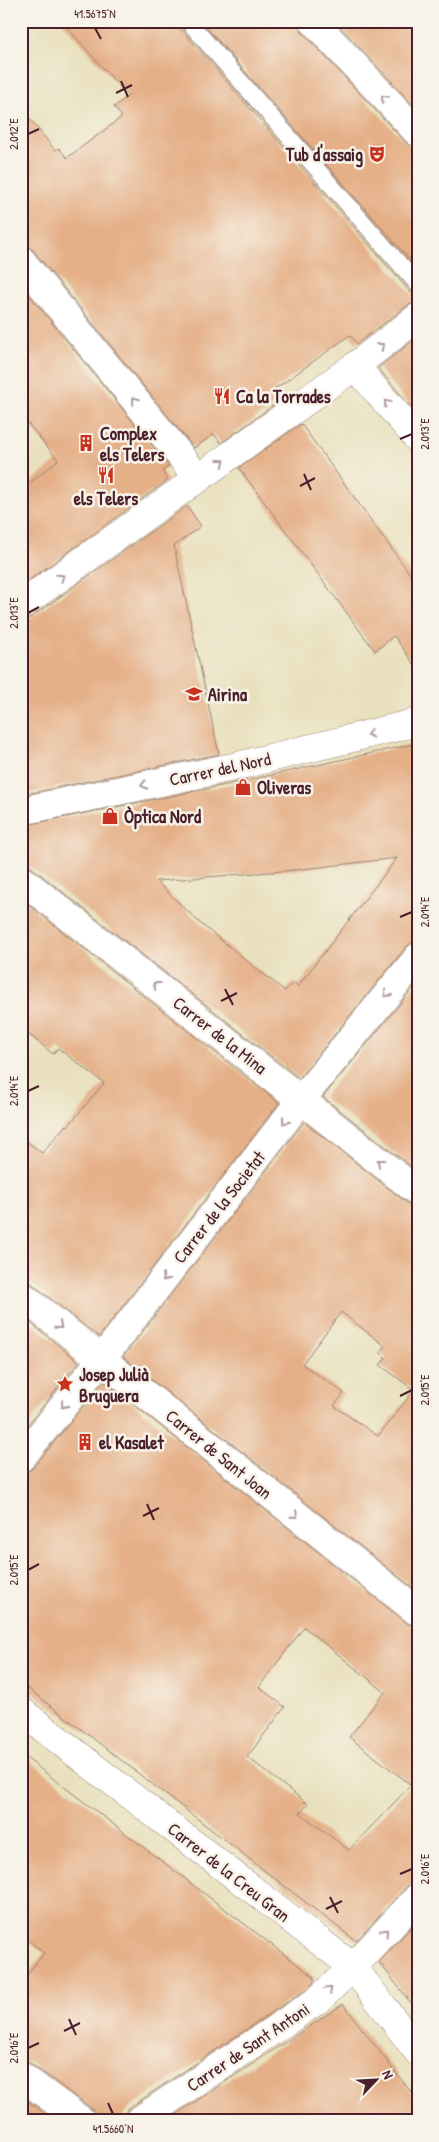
<svg xmlns="http://www.w3.org/2000/svg" width="439" height="2142" font-family="'Patrick Hand',sans-serif">
  <rect width="100%" height="100%" fill="#f7f3e8"/>
  <filter id="ink" filterUnits="userSpaceOnUse"><feTurbulence type="fractalNoise" baseFrequency=".02" numOctaves="2"/><feDisplacementMap in="SourceGraphic" scale="10" xChannelSelector="R" yChannelSelector="G"/><feConvolveMatrix kernelMatrix="1 2 1 2 8 2 1 2 1" color-interpolation-filters="sRGB"/></filter>
  <filter id="wash" filterUnits="userSpaceOnUse"><feTurbulence type="fractalNoise" baseFrequency=".0096" numOctaves="4" result="noise"/><feDisplacementMap in="SourceGraphic" scale="20" xChannelSelector="R" yChannelSelector="G"/><feGaussianBlur stdDeviation="1.12" result="paint"/><feColorMatrix in="noise" values="0 0 0 0 0 0 0 0 0 0 0 0 0 0 0 0 0 1.4 0 .05"/><feComposite in="paint" operator="in"/></filter>
  <g filter="url(#wash)">
    <rect width="100%" height="100%" fill="#e9e1be"/>
    <g id="blocks">
      <g fill="#e5b088" fill-rule="evenodd">
        <path d="M61,21H178L180,28L410,292L418,295V302L408,305L357,344L350,335L275,389L282,399L221,443L214,434L194,448L33,250L27,246L21,245V108L55,150L59,148L67,158L122,117L114,107L128,96Z"/>
        <path d="M201,21H298L302,32L407,144L418,148V269Z"/>
        <path d="M335,21H418V110Z"/>
        <path d="M21,285L169,466L162,471L168,480L21,586V490L58,460L21,415Z"/>
        <path d="M418,337V415L378,368Z"/>
        <path d="M301,424L418,585V670L394,636L375,651L239,468Z"/>
        <path d="M187,506L201,526L174,546L219,754L21,795V620L30,618Z"/>
        <path d="M418,743V942L412,943L406,947L299,1078L31,867L21,864V826L226,785ZM397,858L298,986L293,982L285,991L201,924L156,881L295,870Z"/>
        <path d="M21,899L279,1103L99,1337L31,1283L21,1280V1137L42,1153L66,1125L68,1126L104,1083L58,1048L53,1054L21,1028Z"/>
        <path d="M418,982V1172L323,1097Z"/>
        <path d="M304,1122L408,1204L418,1207V1592L123,1357ZM341,1312L385,1346L380,1352L386,1358L380,1365L414,1390L378,1436L334,1406L344,1393L302,1364Z"/>
        <path d="M21,1315L79,1362L21,1433Z"/>
        <path d="M104,1381L408,1624L418,1627V1882L407,1886L356,1941L21,1683V1473L27,1472L33,1468ZM304,1627L385,1692L349,1737L411,1785L349,1850L300,1813L308,1804L247,1757L285,1707L259,1687Z"/>
        <path d="M21,1754L314,1977V1982L308,1988L129,2108L124,2114L123,2121H97L96,2114L91,2108L30,2063L21,2061V1982L44,1953L21,1935Z"/>
        <path d="M418,1920V2012L379,1962Z"/>
        <path d="M343,2004L418,2101V2121H166Z"/>
        <path d="M21,2096L55,2121H21Z"/>
      </g>
    </g>
  </g>
  <g filter="url(#ink)">
    <use href="#blocks" fill-opacity="0" stroke="#9a8074" stroke-width="1"/>
    <g fill="none" stroke-linecap="round" stroke-linejoin="round">
      <g stroke="#9a8074" stroke-width="18">
        <path id="lane" d="M188,21L418,285"/>
      </g>
      <g stroke="#9a8074" stroke-width="29">
        <g id="street">
          <path d="M313,21L418,133"/>
          <path d="M21,260L187,464L197,480"/>
          <path d="M355,366L418,439"/>
          <path d="M21,605L355,366L418,317"/>
          <path d="M21,811L233,767L418,722"/>
          <path d="M21,879L418,1192"/>
          <path d="M21,1295L418,1612"/>
          <path d="M21,1458L101,1360L301,1100L418,957"/>
          <path d="M21,1711L353,1967L418,2052"/>
          <path d="M21,2076L82,2121"/>
          <path d="M138,2121L318,2000L353,1967L418,1897"/>
        </g>
      </g>
      <use href="#lane" stroke="#fff" stroke-width="16"/>
      <use href="#street" stroke="#fff" stroke-width="28"/>
    </g>
    <defs><path id="oneway-chevron" d="M-2-3.5L2.5 0L-2 3.5" fill="none" stroke-width="1.6" stroke-linecap="round" stroke-linejoin="round" transform="scale(1.25)"/></defs>
    <g stroke="#ae9aa0">
      <use href="#oneway-chevron" transform="translate(384 98) rotate(-133)"/>
      <use href="#oneway-chevron" transform="translate(381 346) rotate(-38)"/>
      <use href="#oneway-chevron" transform="translate(135 400) rotate(-129)"/>
      <use href="#oneway-chevron" transform="translate(387 403) rotate(-130)"/>
      <use href="#oneway-chevron" transform="translate(222 462) rotate(-36)"/>
      <use href="#oneway-chevron" transform="translate(61 577) rotate(-35)"/>
      <use href="#oneway-chevron" transform="translate(370 734) rotate(166)"/>
      <use href="#oneway-chevron" transform="translate(144 785) rotate(168)"/>
      <use href="#oneway-chevron" transform="translate(156 985) rotate(-142)"/>
      <use href="#oneway-chevron" transform="translate(387 994) rotate(129)"/>
      <use href="#oneway-chevron" transform="translate(285 1121) rotate(128)"/>
      <use href="#oneway-chevron" transform="translate(380 1162) rotate(-142)"/>
      <use href="#oneway-chevron" transform="translate(165 1278) rotate(128)"/>
      <use href="#oneway-chevron" transform="translate(59 1326) rotate(39)"/>
      <use href="#oneway-chevron" transform="translate(64 1405) rotate(129)"/>
      <use href="#oneway-chevron" transform="translate(295 1515) rotate(39)"/>
      <use href="#oneway-chevron" transform="translate(385 1932) rotate(-47)"/>
      <use href="#oneway-chevron" transform="translate(329 1990) rotate(-43)"/>
    </g>
  </g>
  <path fill="none" stroke="#4a1f2b" stroke-width="2" d="M95,28L101,39M121,81L128,97M116,93L132,85M28,134L39,129M400,439L412,434M304,474L311,490M300,486L315,478M28,613L39,607M400,917L412,912M225,989L233,1005M221,1001L237,993M28,1091L39,1086M400,1396L412,1390M147,1504L154,1520M143,1516L159,1508M28,1570L39,1564M400,1874L412,1869M330,1897L338,1913M326,1909L342,1901M69,2019L76,2035M64,2031L80,2023M28,2048L39,2043M108,2103L113,2114"/>
  <defs>
    <g id="theatre-bare" transform="scale(1.35)"><path d="M-5-5.5Q0-4 5-5.5V0Q5 5 0 6Q-5 5-5 0ZM-3.3-2.5H-1v1.5H-3.3ZM1-2.5H3.3v1.5H1ZM-2.8 1Q0 5.5 2.8 1Z" fill="#c8321e" stroke="#f7f3e8" stroke-width="2.5" paint-order="stroke"/></g>
    <g id="restaurant-bare" transform="scale(1.35)"><path d="M-5-6h1v4h1v-4h1v4h1v-4h1v5L-1.5 .5V6h-2V.5L-5-1ZM5-6V6H3V1.5H1.5Q1.5-4 5-6Z" fill="#c8321e" stroke="#f7f3e8" stroke-width="2.5" paint-order="stroke"/></g>
    <g id="building-bare" transform="scale(1.35)"><path d="M-4-6H4V6H1V3H-1V6H-4ZM-2.5-4.3h1.7v1.8h-1.7ZM.8-4.3h1.7v1.8H.8ZM-2.5-1h1.7V.8h-1.7ZM.8-1h1.7V.8H.8Z" fill="#c8321e" stroke="#f7f3e8" stroke-width="2.5" paint-order="stroke"/></g>
    <g id="school-bare" transform="scale(1.35)"><path d="M0-5L7-2L0 1L-7-2ZM-4 1L0 2.5L4 1V4Q0 6-4 4Z" fill="#c8321e" stroke="#f7f3e8" stroke-width="2.5" paint-order="stroke"/></g>
    <g id="shop-bare" transform="scale(1.35)"><path d="M-5-2.5h2.3a2.7 3.5 0 0 1 5.4 0H5L5.5 6h-11ZM-1.5-2.5h3a1.5 2.3 0 0 0-3 0Z" fill="#c8321e" stroke="#f7f3e8" stroke-width="2.5" paint-order="stroke"/></g>
    <g id="sight-bare" transform="scale(1.35)"><path d="M0-6L1.8-2.2L6-1.7L2.9 1.2L3.7 5.4L0 3.3L-3.7 5.4L-2.9 1.2L-6-1.7L-1.8-2.2Z" fill="#c8321e" stroke="#f7f3e8" stroke-width="2.5" paint-order="stroke"/></g>
  </defs>
  <g fill-rule="evenodd">
    <use href="#theatre-bare" x="377" y="154"/>
    <use href="#restaurant-bare" x="222" y="396"/>
    <use href="#building-bare" x="86" y="443"/>
    <use href="#restaurant-bare" x="106" y="475"/>
    <use href="#school-bare" x="194" y="694"/>
    <use href="#shop-bare" x="243" y="787"/>
    <use href="#shop-bare" x="110" y="816"/>
    <use href="#sight-bare" x="65" y="1384"/>
    <use href="#building-bare" x="85" y="1442"/>
  </g>
  <g text-anchor="middle" dominant-baseline="central" stroke-width="5" stroke-linejoin="round" paint-order="stroke">
    <g font-size="18" font-weight="bold" fill="#4a1f2b" stroke="#f7f3e8" text-anchor="start">
      <text x="363" y="154" text-anchor="end">Tub d'assaig</text>
      <text x="236" y="396">Ca la Torrades</text>
      <text x="100" y="433">Complex<tspan x="100" dy="21">els Telers</tspan></text>
      <text x="106" y="498" text-anchor="middle">els Telers</text>
      <text x="208" y="694">Airina</text>
      <text x="257" y="787">Oliveras</text>
      <text x="124" y="816">Òptica Nord</text>
      <text x="79" y="1374">Josep Julià<tspan x="79" dy="21">Bruguera</tspan></text>
      <text x="99" y="1442">el Kasalet</text>
    </g>
    <g font-size="18" fill="#4a1f2b" stroke="#f7f3e8">
      <text transform="translate(220 769) rotate(-12)">Carrer del Nord</text>
      <text transform="translate(220 1035) rotate(38)">Carrer de la Mina</text>
      <text transform="translate(219 1207) rotate(-52)">Carrer de la Societat</text>
      <text transform="translate(219 1454) rotate(39)">Carrer de Sant Joan</text>
      <text transform="translate(229 1872) rotate(38)">Carrer de la Creu Gran</text>
      <text transform="translate(248 2047) rotate(-34)">Carrer de Sant Antoni</text>
    </g>
  </g>
  <rect width="439" height="2142" fill="none" stroke="#f7f3e8" stroke-width="55"/>
  <g transform="translate(376 2080) rotate(65)" stroke="#f7f3e8" stroke-width="4" paint-order="stroke">
  <path d="M0-4L9 19L0 12L-9 19Z" fill="#4a1f2b"/>
  <text y="-8" font-size="14" font-weight="bold" text-anchor="middle" fill="#4a1f2b">N</text>
  </g>
  <rect x="28" y="28" width="384" height="2086" fill="none" stroke="#4a1f2b" stroke-width="2"/>
  <g font-size="12" text-anchor="middle" fill="#4a1f2b">
    <text x="95" y="18">41.5675°N</text>
    <text transform="translate(14 134) rotate(-90)" y="4">2.012°E</text>
    <text transform="translate(425 434) rotate(-90)" y="4">2.013°E</text>
    <text transform="translate(14 613) rotate(-90)" y="4">2.013°E</text>
    <text transform="translate(425 912) rotate(-90)" y="4">2.014°E</text>
    <text transform="translate(14 1091) rotate(-90)" y="4">2.014°E</text>
    <text transform="translate(425 1390) rotate(-90)" y="4">2.015°E</text>
    <text transform="translate(14 1570) rotate(-90)" y="4">2.015°E</text>
    <text transform="translate(425 1869) rotate(-90)" y="4">2.016°E</text>
    <text transform="translate(14 2048) rotate(-90)" y="4">2.016°E</text>
    <text x="113" y="2133">41.5660°N</text>
  </g>
</svg>
